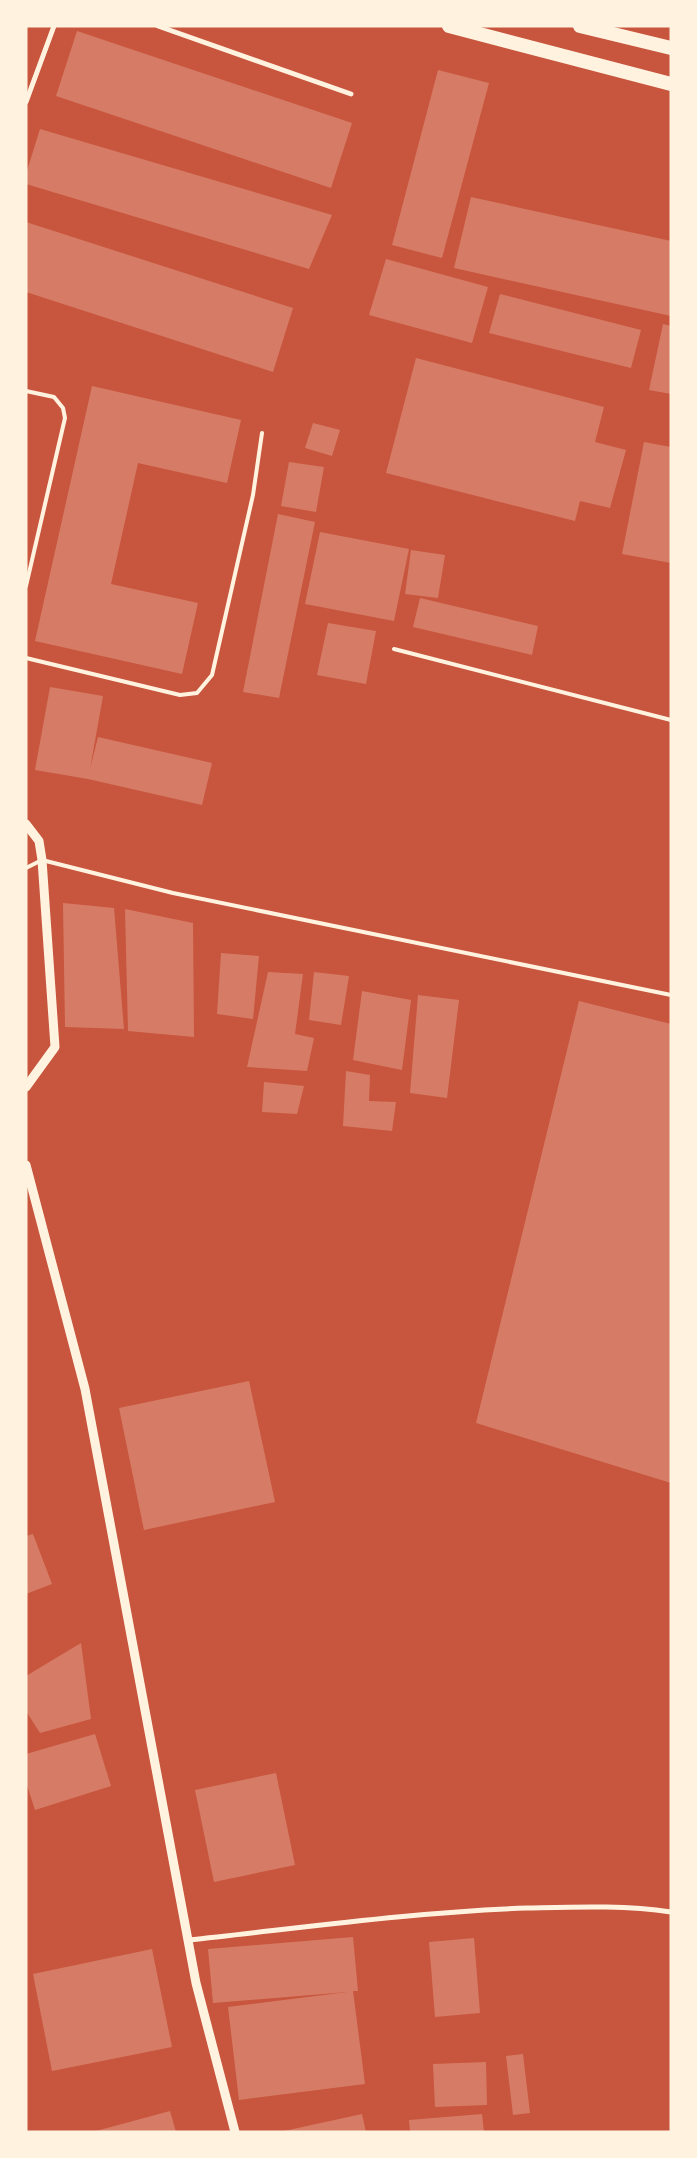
<svg xmlns="http://www.w3.org/2000/svg" width="697" height="2158" font-family="'DejaVu Sans',sans-serif">
  <rect width="100%" height="100%" fill="#c8553d"/>
  <g fill="#d67c66">
    <path d="M77,31L352,123L331,188L56,96Z"/>
    <path d="M438,70L489,83L442,258L392,245Z"/>
    <path d="M40,129L332,215L309,269L26,184V174Z"/>
    <path d="M471,197L671,241V316L454,268Z"/>
    <path d="M26,222L293,308L273,372L26,292Z"/>
    <path d="M386,259L488,287L472,343L369,315Z"/>
    <path d="M500,294L641,330L631,368L489,333Z"/>
    <path d="M663,324L671,326V394L649,390Z"/>
    <path d="M416,358L604,407L595,442L626,450L610,508L580,501L575,521L386,473Z"/>
    <path d="M92,386L241,420L227,483L138,463L111,584L198,603L182,674L35,641Z"/>
    <path d="M313,423L340,430L332,456L305,448Z"/>
    <path d="M644,442L671,447V563L622,554Z"/>
    <path d="M289,462L324,467L316,512L281,506Z"/>
    <path d="M278,514L315,522L279,698L243,692Z"/>
    <path d="M320,532L409,549L394,621L305,604Z"/>
    <path d="M411,550L445,555L438,598L405,594Z"/>
    <path d="M420,598L538,626L532,655L413,627Z"/>
    <path d="M328,623L376,631L366,684L317,675Z"/>
    <path d="M50,687L103,696L90,769L98,737L212,763L202,805L88,779L35,770Z"/>
    <path d="M63,903L114,908L124,1029L65,1027Z"/>
    <path d="M125,909L193,923L194,1037L128,1031Z"/>
    <path d="M221,953L259,956L253,1019L217,1014Z"/>
    <path d="M268,972L303,974L295,1034L314,1038L307,1071L247,1067Z"/>
    <path d="M314,972L349,976L341,1025L309,1020Z"/>
    <path d="M362,991L411,1000L402,1070L353,1060Z"/>
    <path d="M418,995L459,1000L447,1098L410,1093Z"/>
    <path d="M579,1001L671,1024V1483L476,1423Z"/>
    <path d="M346,1071L370,1075L369,1101L396,1102L392,1131L343,1126Z"/>
    <path d="M264,1082L304,1086L297,1114L262,1112Z"/>
    <path d="M249,1381L275,1502L144,1530L119,1408Z"/>
    <path d="M33,1534L52,1584L26,1594V1536Z"/>
    <path d="M81,1643L91,1719L40,1733L26,1711V1676Z"/>
    <path d="M95,1734L111,1786L35,1810L26,1782V1754Z"/>
    <path d="M276,1773L295,1865L214,1882L195,1790Z"/>
    <path d="M353,1937L358,1991H353L365,2084L239,2100L228,2007L347,1992L213,2003L208,1949Z"/>
    <path d="M474,1938L480,2013L435,2017L429,1942Z"/>
    <path d="M152,1949L172,2047L52,2071L33,1974Z"/>
    <path d="M523,2054L530,2113L513,2115L506,2056Z"/>
    <path d="M486,2062L487,2105L435,2107L433,2064Z"/>
    <path d="M170,2111L176,2132H96V2131Z"/>
    <path d="M362,2114L366,2132H284V2131Z"/>
    <path d="M482,2114L484,2132H410L409,2120Z"/>
  </g>
  <g fill="none" stroke-linecap="round" stroke-linejoin="round">
    <g stroke="#fff3e0" stroke-width="4">
      <path d="M26,391L54,397L63,408L65,418L26,586"/>
      <path d="M394,649L671,720"/>
      <path d="M26,658L180,695L197,693L212,675L253,495L262,433"/>
      <path d="M26,868L42,860L173,893L671,995"/>
    </g>
    <g stroke="#fff3e0" stroke-width="5">
      <path d="M158,26L351,94"/>
      <path d="M26,102L54,26"/>
      <path d="M188,1940C301,1928 414,1912 527,1908C575,1907 623,1905 671,1912"/>
    </g>
    <g stroke="#fff3e0" stroke-width="9">
      <path d="M26,824L39,841L42,860L55,1047L26,1087"/>
      <path d="M26,1165L85,1389L196,1983L235,2132"/>
    </g>
    <g stroke="#fff3e0" stroke-width="14">
      <path d="M449,26L671,84"/>
      <path d="M580,26L671,48"/>
    </g>
  </g>
  <rect width="697" height="2158" fill="none" stroke="#fff3e0" stroke-width="55"/>
</svg>
